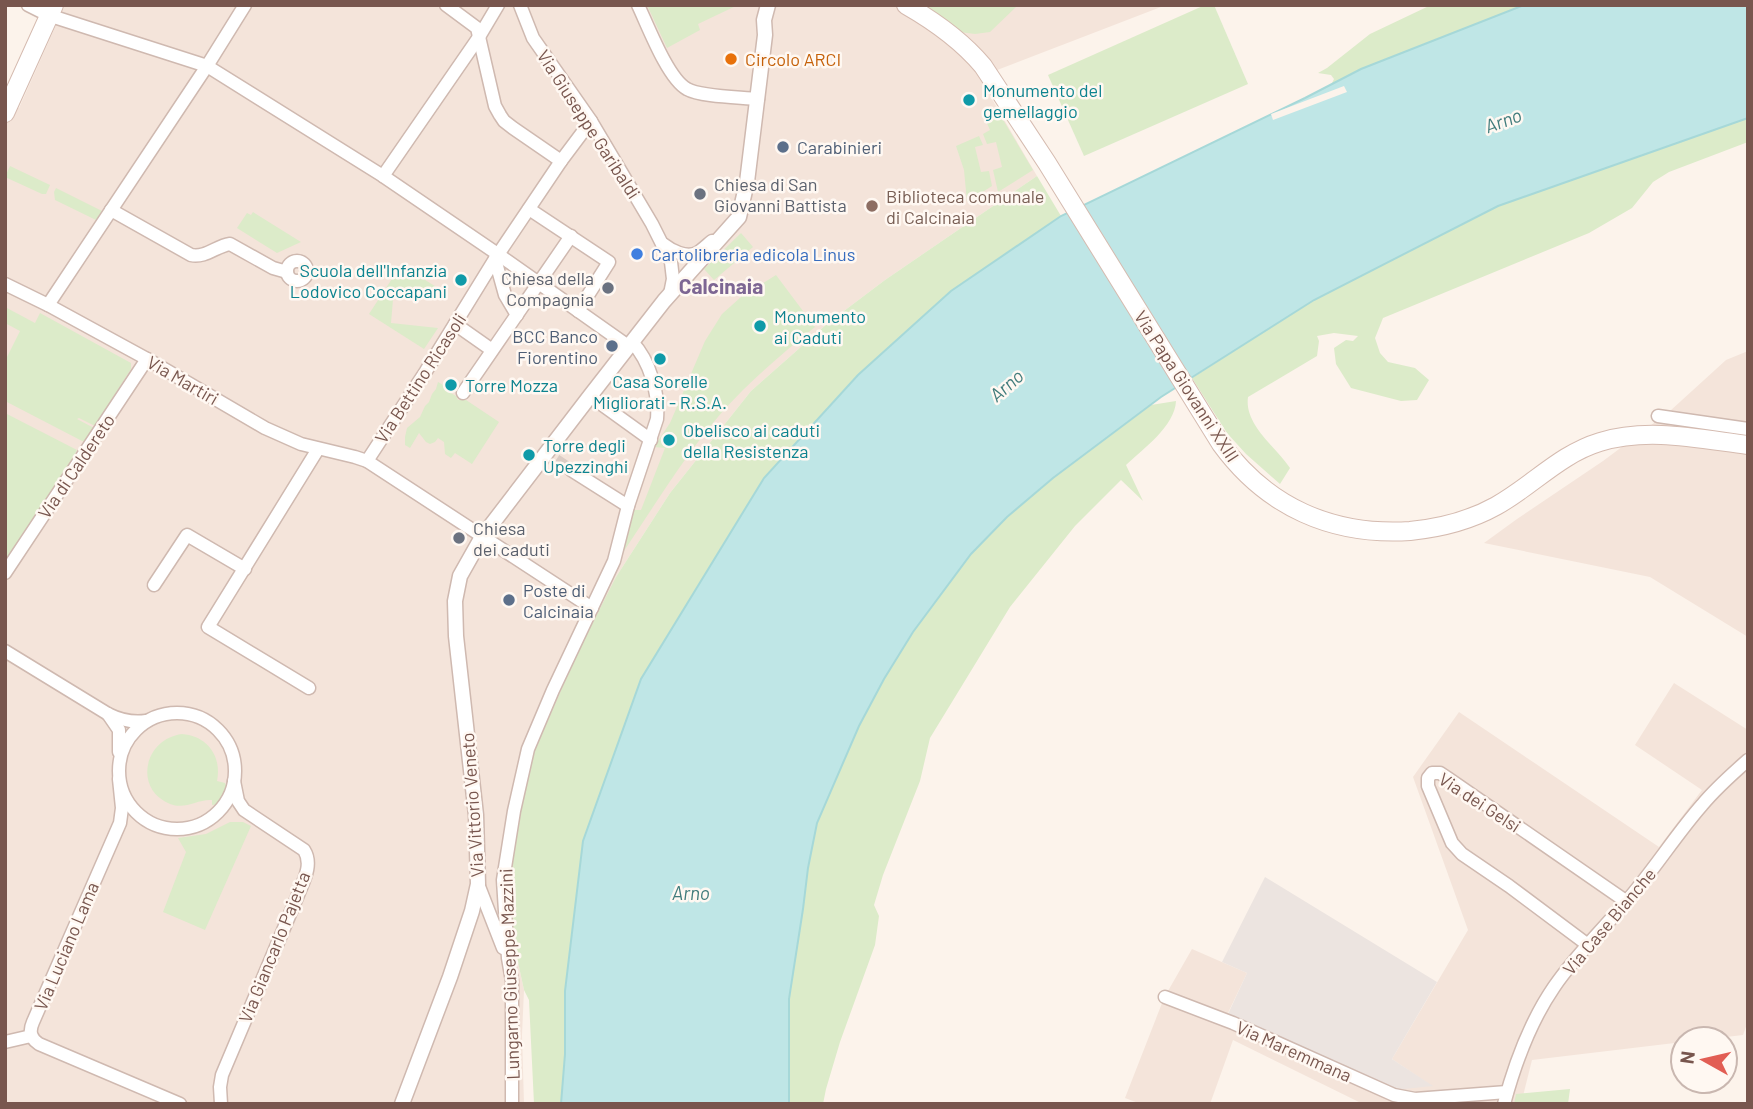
<svg xmlns="http://www.w3.org/2000/svg" width="1753" height="1109" font-family="Barlow,sans-serif">
  <rect width="100%" height="100%" fill="#fcf3eb"/>
  <g fill="#f4e4da">
    <path d="M65,5H1166L979,77L1037,176L885,280L828,323L751,391L670,493L616,577L510,925L524,990L522,1035L524,1104H5V102L19,108Z"/>
    <path d="M1748,351V637L1650,577L1484,543L1517,519L1603,461L1670,411L1726,360Z"/>
    <path d="M1674,683L1748,730V1021L1743,1035L1709,1039H1683V1042L1532,1060L1521,1104H1363L1233,1040L1210,1104H1141L1125,1098L1164,998L1192,949L1247,973L1228,1013L1432,1086L1392,1059L1468,930L1413,777L1459,712L1659,847L1702,790L1635,745Z"/>
  </g>
  <path fill="#ece4e0" d="M1265,877L1437,982L1392,1059L1433,1086L1404,1089L1391,1088L1228,1014L1247,973L1222,962Z"/>
  <g fill="#dcebc9">
    <path d="M647,5H738L698,24L700,30L667,48Z"/>
    <path d="M918,5H1013L1016,7L990,32L975,34L952,31Z"/>
    <path d="M1205,5H1214L1248,84L1084,156L1048,75Z"/>
    <path d="M1431,5H1524L1361,69L1331,85L1334,79L1331,75L1318,73L1327,68L1370,34Z"/>
    <path d="M999,113L1033,170L998,192L993,170L1002,167L996,142L987,144L983,134L990,130L986,121Z"/>
    <path d="M1748,118V142L1669,172L1653,182L1632,208L1589,233L1383,318L1375,338L1380,353L1388,362L1415,368L1429,380L1417,400L1401,401L1351,388L1336,364L1334,348L1346,340L1353,341L1358,336L1334,333L1317,336L1319,341L1317,356L1248,397C1244,425 1276,447 1290,468L1280,484L1246,454L1227,433L1192,378L1314,300L1498,206Z"/>
    <path d="M979,136L983,145L975,147L981,172L989,171L992,186L967,202L964,170L956,146Z"/>
    <path d="M10,166L50,185L46,194H42L5,177Z"/>
    <path d="M1037,176L1061,216L1051,223L583,841L565,991V1054L561,1104H534L529,1000L524,990L510,925L509,876L519,808L535,750L576,656L616,577L670,493L751,391L828,323L885,280Z"/>
    <path d="M56,188L102,211L96,220L55,200L54,192Z"/>
    <path d="M253,212L301,242L277,253L237,228L247,213L251,215Z"/>
    <path d="M741,233L753,247L714,280L704,269Z"/>
    <path d="M401,265L438,288H394L391,323L438,328L424,349L369,314Z"/>
    <path d="M776,275L815,327C783,353 751,380 723,411C684,456 653,508 620,557L633,510H641L665,448L654,447L670,423L705,341L722,314L741,297Z"/>
    <path d="M5,307L35,323L40,313L131,363V369L95,426L79,418L77,419L94,428L84,442L5,401V361L20,331L5,323Z"/>
    <path d="M438,382L445,386L444,389L456,396L458,400H466L499,422L472,464L455,453L451,458L445,454L444,442L438,438L435,442L430,444L426,442L419,433L410,448L405,445V437L407,428L420,417L425,406L429,402L432,394L436,389Z"/>
    <path d="M1176,401C1175,426 1143,449 1126,465L1143,501L1121,480L1075,526L1010,607L930,738L920,781L883,875L874,905L879,916L875,945L840,1042L826,1089L823,1104H789V999L803,909L808,868L817,823L859,726L884,679L913,632L946,586L971,554L1007,517L1053,478L1151,405Z"/>
    <path d="M5,413L77,450L58,485L5,561Z"/>
    <path d="M182,734C208,736 222,757 217,781L225,783C229,792 226,798 220,804L212,805V800C197,799 186,810 170,804C133,789 144,739 182,734Z"/>
    <path d="M230,822H243L251,826L205,930L163,912L186,852L178,838L206,834Z"/>
    <path d="M1570,1089L1568,1104H1514L1516,1094Z"/>
  </g>
  <path fill="#bfe6e6" stroke="#a6d8d8" stroke-width="2" d="M1524,5H1748V118L1498,206L1314,300L1161,397L1053,478L1007,517L971,554L913,632L884,679L859,726L817,823L808,868L803,909L789,999V1104H561L565,1054V991L583,841L641,679L764,478L858,375L951,291L1061,216L1305,98L1361,69Z"/>
  <path fill="#fcf3eb" d="M1344,86L1347,92L1273,120L1271,114Z"/>
  <g fill="none" stroke-linecap="round" stroke-linejoin="round">
    <path stroke="#dbccc4" stroke-width="12" stroke-dasharray="12 6" stroke-linecap="butt" d="M556,460L571,470"/>
    <g stroke="#cfb9b0" stroke-width="15">
      <g id="minor">
        <path d="M28,5L48,15L207,66L383,176L499,255L628,346"/>
        <path d="M446,5L477,28L495,106L500,115L504,121L513,128L561,161"/>
        <path d="M520,5L533,38L591,121L652,224L671,262L673,279L670,294"/>
        <path d="M638,5C648,26 668,79 687,89C701,97 740,97 758,99"/>
        <path d="M383,176L479,37L498,5"/>
        <path d="M529,209L609,262L578,311"/>
        <path d="M111,210L191,255C206,258 216,246 230,244L273,268L287,272"/>
        <path d="M663,244C672,251 686,258 697,253C702,250 707,245 712,241"/>
        <path d="M495,259L505,295L517,315"/>
        <circle cx="297" cy="271" r="10"/>
        <path d="M5,284L48,305L147,359L265,428L301,444L355,457L367,461L592,608"/>
        <path d="M48,305L207,66L245,5"/>
        <path d="M455,324L492,350"/>
        <path d="M463,393L571,236"/>
        <path d="M590,396L651,440"/>
        <path d="M1658,416L1748,429"/>
        <path d="M367,461L426,371L495,259L561,161L591,121"/>
        <path d="M571,470L628,506"/>
        <path d="M5,573L147,359"/>
        <path d="M154,585L187,535L245,569"/>
        <path d="M5,651L108,714C120,720 132,723 146,721"/>
        <path d="M309,688L208,627L318,449"/>
        <circle cx="177" cy="771" r="58"/>
        <path d="M108,714L119,730V752"/>
        <path d="M119,779L122,808L120,823L33,1022C29,1031 30,1038 39,1044L180,1104"/>
        <path d="M478,884L503,948"/>
        <path d="M1588,945L1509,886L1462,854L1452,843L1428,786V778L1432,773H1440L1449,779L1627,902"/>
        <path d="M1165,997L1233,1023L1394,1095L1415,1099L1507,1092"/>
        <path d="M5,1042L31,1036"/>
        <path d="M221,1104L220,1087L222,1075L298,895C304,880 313,864 304,850L244,810L238,801L234,781"/>
        <path d="M512,1104V981L508,958L503,880L514,811L528,749L553,690L614,561L628,506L657,419C659,393 650,361 632,342"/>
        <path d="M1504,1104C1515,1063 1530,1022 1554,987C1579,950 1613,920 1640,885C1661,859 1680,830 1702,805C1716,788 1732,774 1748,760"/>
      </g>
    </g>
    <g stroke="#cfb9b0" stroke-width="17">
      <path id="tertiary" d="M402,1104L450,977L472,911L478,884L476,815L456,636L455,601L460,576L482,537L590,396L664,301L739,217L747,182L765,35L764,20L768,5"/>
    </g>
    <g stroke="#d5bbb0" stroke-width="20">
      <g id="secondary">
        <path d="M906,5C934,21 962,41 983,66L1047,163L1221,444C1267,507 1332,536 1410,531C1441,528 1469,521 1496,506C1532,486 1560,454 1600,442C1648,427 1700,439 1748,445"/>
        <path d="M5,113L54,5"/>
      </g>
    </g>
    <use href="#minor" stroke="#fff" stroke-width="12"/>
    <use href="#tertiary" stroke="#fff" stroke-width="14"/>
    <use href="#secondary" stroke="#fff" stroke-width="18"/>
  </g>
  <circle fill="#e8710a" stroke="#fff8f2" stroke-width="2.5" cx="731" cy="59" r="7"/>
  <g fill="#0f9aa8" stroke="#fff8f2" stroke-width="2.5">
    <circle cx="969" cy="100" r="7"/>
    <circle cx="461" cy="280" r="7"/>
    <circle cx="760" cy="326" r="7"/>
    <circle cx="660" cy="359" r="7"/>
    <circle cx="451" cy="385" r="7"/>
    <circle cx="669" cy="440" r="7"/>
    <circle cx="529" cy="455" r="7"/>
  </g>
  <g fill="#5c6f8a" stroke="#fff8f2" stroke-width="2.5">
    <circle cx="783" cy="147" r="7"/>
    <circle cx="612" cy="346" r="7"/>
    <circle cx="509" cy="600" r="7"/>
  </g>
  <g fill="#6b7280" stroke="#fff8f2" stroke-width="2.5">
    <circle cx="700" cy="194" r="7"/>
    <circle cx="608" cy="288" r="7"/>
    <circle cx="459" cy="538" r="7"/>
  </g>
  <circle fill="#8d6e63" stroke="#fff8f2" stroke-width="2.5" cx="872" cy="206" r="7"/>
  <circle fill="#3f7fe0" stroke="#fff8f2" stroke-width="2.5" cx="637" cy="254" r="7"/>
  <g text-anchor="middle" dominant-baseline="central" stroke-width="5" stroke-linejoin="round" paint-order="stroke">
    <g font-size="18" fill="#c56008" stroke="#fff8f2" text-anchor="start">
      <text x="745" y="59">Circolo ARCI</text>
    </g>
    <g font-size="18" fill="#0d838f" stroke="#fff8f2" text-anchor="start">
      <text x="983" y="90">Monumento del<tspan x="983" dy="21">gemellaggio</tspan></text>
      <text x="447" y="270" text-anchor="end">Scuola dell'Infanzia<tspan x="447" dy="21">Lodovico Coccapani</tspan></text>
      <text x="774" y="316">Monumento<tspan x="774" dy="21">ai Caduti</tspan></text>
      <text x="660" y="381" text-anchor="middle">Casa Sorelle<tspan x="660" dy="21">Migliorati - R.S.A.</tspan></text>
      <text x="465" y="385">Torre Mozza</text>
      <text x="683" y="430">Obelisco ai caduti<tspan x="683" dy="21">della Resistenza</tspan></text>
      <text x="543" y="445">Torre degli<tspan x="543" dy="21">Upezzinghi</tspan></text>
    </g>
    <g font-size="18" fill="#78564e" stroke="#fff8f2">
      <text transform="translate(589 124) rotate(57)">Via Giuseppe Garibaldi</text>
      <text transform="translate(420 378) rotate(-57)">Via Bettino Ricasoli</text>
      <text transform="translate(183 380) rotate(30)">Via Martiri</text>
      <text transform="translate(1187 386) rotate(57)">Via Papa Giovanni XXIII</text>
      <text transform="translate(76 466) rotate(-56)">Via di Caldereto</text>
      <text transform="translate(1480 802) rotate(33)">Via dei Gelsi</text>
      <text transform="translate(472 805) rotate(-94)">Via Vittorio Veneto</text>
      <text transform="translate(1609 921) rotate(-50)">Via Case Bianche</text>
      <text transform="translate(66 946) rotate(-67)">Via Luciano Lama</text>
      <text transform="translate(274 947) rotate(-68)">Via Giancarlo Pajetta</text>
      <text transform="translate(509 974) rotate(-92)">Lungarno Giuseppe Mazzini</text>
      <text transform="translate(1294 1051) rotate(24)">Via Maremmana</text>
    </g>
    <g font-size="18" fill="#4e5e75" stroke="#fff8f2" text-anchor="start">
      <text x="797" y="147">Carabinieri</text>
      <text x="598" y="336" text-anchor="end">BCC Banco<tspan x="598" dy="21">Fiorentino</tspan></text>
      <text x="523" y="590">Poste di<tspan x="523" dy="21">Calcinaia</tspan></text>
    </g>
    <g font-size="18" fill="#5b616d" stroke="#fff8f2" text-anchor="start">
      <text x="714" y="184">Chiesa di San<tspan x="714" dy="21">Giovanni Battista</tspan></text>
      <text x="594" y="278" text-anchor="end">Chiesa della<tspan x="594" dy="21">Compagnia</tspan></text>
      <text x="473" y="528">Chiesa<tspan x="473" dy="21">dei caduti</tspan></text>
    </g>
    <g font-size="18" fill="#785e54" stroke="#fff8f2" text-anchor="start">
      <text x="886" y="196">Biblioteca comunale<tspan x="886" dy="21">di Calcinaia</tspan></text>
    </g>
    <g font-size="18" fill="#366cbe" stroke="#fff8f2" text-anchor="start">
      <text x="651" y="254">Cartolibreria edicola Linus</text>
    </g>
    <g font-size="19" font-style="italic" fill="#417c7c" stroke="#fff8f2">
      <text transform="translate(1503 120) rotate(-20)">Arno</text>
      <text transform="translate(1006 385) rotate(-41)">Arno</text>
      <text x="691" y="892">Arno</text>
    </g>
    <g font-size="21" font-weight="bold" fill="#7d6693" stroke="#fff8f2">
      <text x="721" y="285">Calcinaia</text>
    </g>
  </g>
  <rect width="1753" height="1109" fill="none" stroke="#78564e" stroke-width="14"/>
  <g transform="translate(1704 1060) rotate(278)"><circle r="33" fill="#fff8f2" stroke="#c9b7b0" stroke-width="2"/>
  <path d="M0-5L12 26L0 18L-12 26Z" fill="#e25e54"/>
  <text y="-10" font-size="19" font-weight="bold" text-anchor="middle" fill="#78564e">N</text>
  </g>
</svg>
